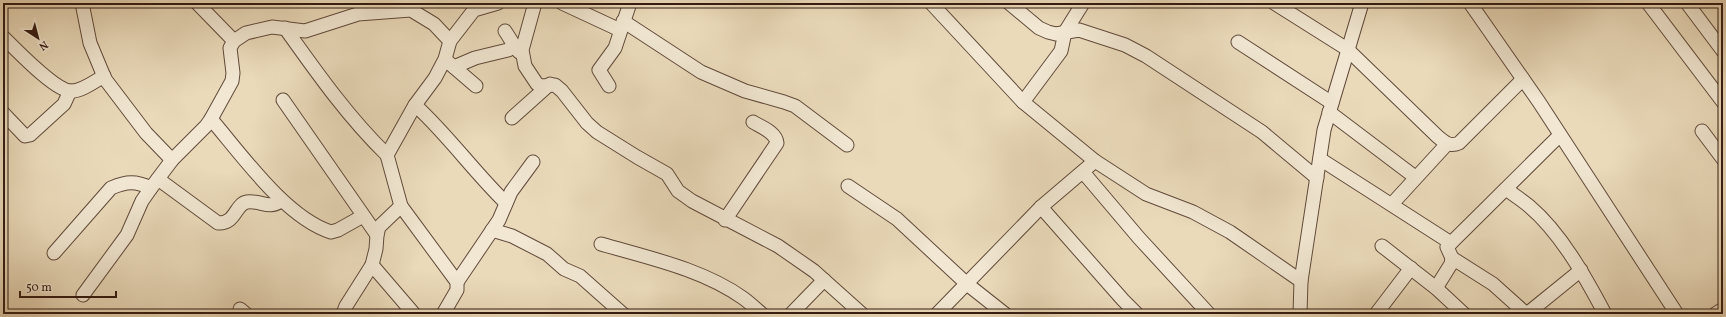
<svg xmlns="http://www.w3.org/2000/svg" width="1726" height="317" font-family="Vollkorn,serif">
  <rect width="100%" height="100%" fill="#eadaba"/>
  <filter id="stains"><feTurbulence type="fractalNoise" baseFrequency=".005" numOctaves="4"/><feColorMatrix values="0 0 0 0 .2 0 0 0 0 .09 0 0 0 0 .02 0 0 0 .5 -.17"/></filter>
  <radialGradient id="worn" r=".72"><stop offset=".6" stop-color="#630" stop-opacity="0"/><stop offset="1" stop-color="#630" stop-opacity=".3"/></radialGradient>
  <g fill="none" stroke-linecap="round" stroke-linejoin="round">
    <g stroke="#614a3b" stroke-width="15">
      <g id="minor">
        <path d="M82,3L90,43L105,79L146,133L172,160"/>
        <path d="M197,3L234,41"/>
        <path d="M535,3L522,50L525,66L537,84L541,86L555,85L562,91L587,123L597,132L637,157L667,174L678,191L692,201L778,246L814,271L862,314"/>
        <path d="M562,3L620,30"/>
        <path d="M931,3L1023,102L1095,161L1146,194L1193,212L1230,232L1301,281"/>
        <path d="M1009,3L1039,28L1048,32L1056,34L1079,30L1125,45L1146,56L1262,132L1317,178"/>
        <path d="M1274,3L1347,49L1437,136C1445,143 1450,147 1459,143L1523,79"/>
        <path d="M1470,3L1539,102L1677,314"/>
        <path d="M1648,3L1723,102"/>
        <path d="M1687,3L1723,51"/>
        <path d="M623,21L701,72L745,91L784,102L795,106L847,145"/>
        <path d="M285,28C317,73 348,117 387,155"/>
        <path d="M505,31C510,38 513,45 519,52"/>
        <path d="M3,37C17,50 53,89 70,91C81,92 95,81 104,76"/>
        <path d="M1238,42L1332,103"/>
        <path d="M448,62L476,86"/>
        <path d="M454,67L475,58L508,50L514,46"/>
        <path d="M609,86L599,70L615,48L630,3"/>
        <path d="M283,100L377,235"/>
        <path d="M1023,102L1061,51L1065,32L1083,3"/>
        <path d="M415,105C448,135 474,172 506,203"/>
        <path d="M1329,112L1415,177"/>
        <path d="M3,113L25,136L30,135L64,104L70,91"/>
        <path d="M512,118L550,84"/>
        <path d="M211,119C241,154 286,218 331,232L338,230L363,216"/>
        <path d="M1702,131L1723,159"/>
        <path d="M1320,159L1451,243"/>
        <path d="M1083,172L1139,238L1209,314"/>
        <path d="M158,179L218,223C236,224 235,204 247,202C261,200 268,210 281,201"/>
        <path d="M848,186L897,219L967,284L1005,314"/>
        <path d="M1506,189C1514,195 1522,200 1529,206C1561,233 1586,278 1605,314"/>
        <path d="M1392,204L1447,144"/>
        <path d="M1041,207L1123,300L1137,314"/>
        <path d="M725,220L777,143C776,132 761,127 753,122"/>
        <path d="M492,230L512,236L547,254L564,269L580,276L623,314"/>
        <path d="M601,244C649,258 702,269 743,298C750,303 756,309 762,314"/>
        <path d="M1382,246L1436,288L1464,314"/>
        <path d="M54,253L111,188C127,181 136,181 151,188"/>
        <path d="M1452,258L1493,284L1523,311L1528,313L1581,270"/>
        <path d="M372,265L414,314"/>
        <path d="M457,282L499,220L511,192L533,162"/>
        <path d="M1436,288L1451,264L1452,258L1447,247L1451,243L1560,135"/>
        <path d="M83,295L127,235L142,201L151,188L172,160L206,126L211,119L232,81L233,73L230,48L234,41L246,33L272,27L305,31L358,14L411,10L434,24L450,41"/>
        <path d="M240,309L246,314"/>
        <path d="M346,314L344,311L346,306L372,265L376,249L377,235L379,227L401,206"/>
        <path d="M443,314L457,290V282L401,206L387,155L415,105L435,78L445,59L450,41L474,10L498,3"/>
        <path d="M791,314L824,280"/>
        <path d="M937,314L1041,207L1095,161"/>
        <path d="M1300,314L1301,281L1324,130L1362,3"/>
        <path d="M1376,314L1411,268"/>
        <path d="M1715,314L1723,309"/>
      </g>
    </g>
    <use href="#minor" stroke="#f1e7d2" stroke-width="13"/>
  </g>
  <rect width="1726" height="317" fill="none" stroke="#eadaba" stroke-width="16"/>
  <rect x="4" y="4" width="1718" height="309" fill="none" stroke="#331a11" stroke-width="2"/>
  <rect x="8" y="8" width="1710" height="301" fill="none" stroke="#331a11"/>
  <g transform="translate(38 38) rotate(144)" stroke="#f1e7d2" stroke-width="3" paint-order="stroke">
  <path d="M0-3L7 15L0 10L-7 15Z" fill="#331a11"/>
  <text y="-6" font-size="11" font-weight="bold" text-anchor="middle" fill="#331a11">N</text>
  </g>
  <path d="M20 291v6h96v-6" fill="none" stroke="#331a11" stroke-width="2"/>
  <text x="26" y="291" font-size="12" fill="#331a11" stroke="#f1e7d2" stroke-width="3" paint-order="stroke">50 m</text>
  <rect width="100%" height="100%" filter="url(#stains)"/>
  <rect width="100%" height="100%" fill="url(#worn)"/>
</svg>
